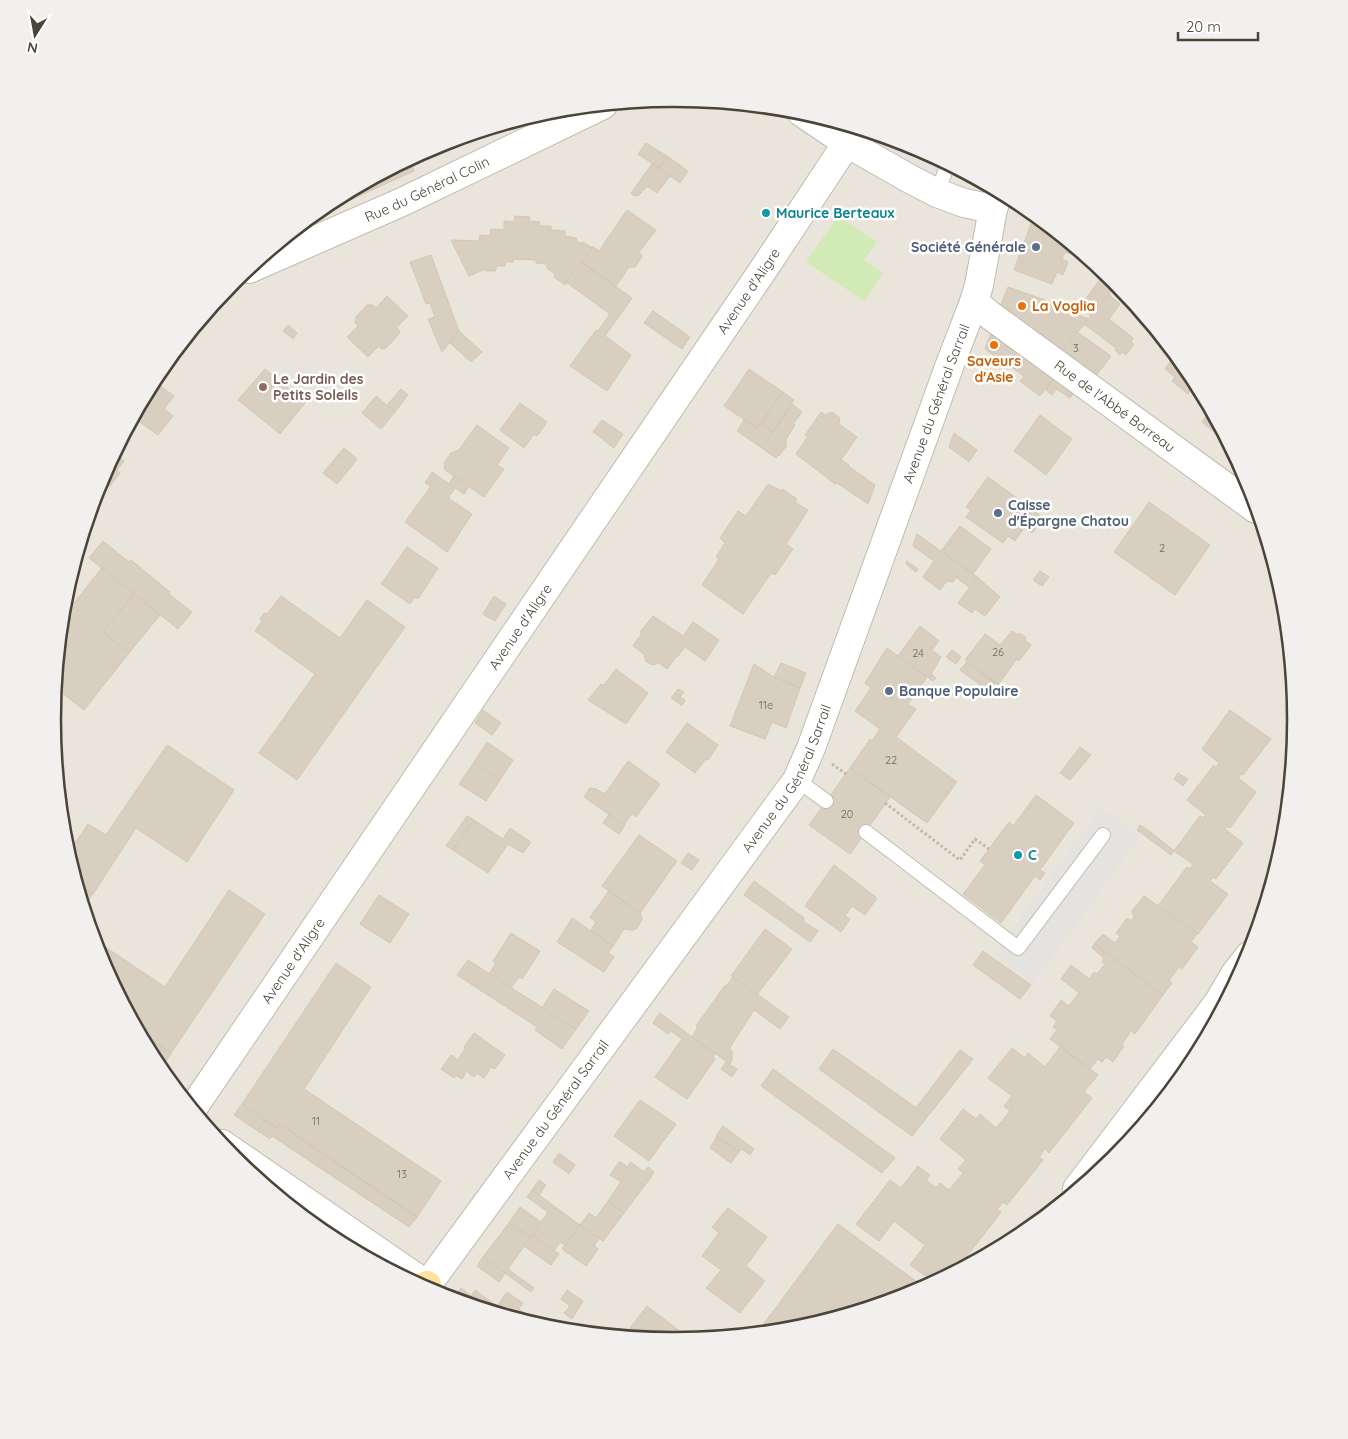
<svg xmlns="http://www.w3.org/2000/svg" width="1348" height="1439" font-family="Quicksand,sans-serif">
  <rect width="100%" height="100%" fill="#f6f3ec"/>
  <circle fill="#eae5da" cx="674" cy="720" r="619"/>
  <path fill="#d2eab5" d="M838,216L877,242L864,260L883,273L864,301L806,262Z"/>
  <g fill="#e5e3e0">
    <path d="M816,116L912,145L941,161L932,184Z"/>
    <path d="M1101,807L1141,836L1034,983L994,954Z"/>
  </g>
  <g fill="#d8cfc1" stroke="#d3c7b4">
    <path d="M475,133L411,162L414,171L370,191L365,183L436,145Z"/>
    <path d="M646,143L667,156L659,168L638,154Z"/>
    <path d="M667,156L688,171L680,183L659,168Z"/>
    <path d="M652,164L670,176L657,193L647,186L639,195L634,196L631,193Z"/>
    <path d="M365,183L370,191L321,214L319,211L329,203Z"/>
    <path d="M627,210L656,230L639,252L642,257L635,267H629L616,286L581,262L592,246L599,251Z"/>
    <path d="M1034,215L1089,260V261L1065,252L1062,259L1068,262L1063,275L1057,272L1052,284L1014,270Z"/>
    <path d="M515,216L530,217L529,221L540,222L539,226H551V230L565,231V236L576,238L577,242L585,243L592,248L565,285L554,277L555,274L547,268V264L536,263V260L514,259L513,262H505V266H496V271H486L485,269L469,276L451,240L479,241L480,235L490,236L491,229L504,230V221L514,222Z"/>
    <path d="M431,255L459,331L442,352L428,319L435,317L430,303L426,304L410,262Z"/>
    <path d="M581,262L632,298L605,336L631,355L607,391L570,366L596,330L598,331L610,314L566,282Z"/>
    <path d="M1105,273L1117,285L1091,316L1080,306Z"/>
    <path d="M1008,287L1059,305L1058,308L1089,319L1061,352L1000,307Z"/>
    <path d="M1109,295L1120,304L1109,319L1133,338L1131,341L1134,344L1126,355L1122,352L1120,355L1115,350L1116,348L1084,324Z"/>
    <path d="M387,296L408,316L396,328L400,331L399,334L386,348L381,349L379,346L368,357L347,337L358,326L355,323L356,317L367,305H373L376,308Z"/>
    <path d="M653,311L690,337L682,349L644,323Z"/>
    <path d="M288,325L297,333L293,339L283,331Z"/>
    <path d="M459,331L482,352L471,362L450,343Z"/>
    <path d="M1077,332L1111,356L1095,377L1061,352Z"/>
    <path d="M991,333L1054,379L1040,396L1020,381L1024,376L985,349Z"/>
    <path d="M1175,355L1191,374L1196,383L1188,394L1172,381L1175,377L1165,369Z"/>
    <path d="M265,369L305,403L280,434L238,400Z"/>
    <path d="M749,369L783,392L757,428L724,406Z"/>
    <path d="M1054,379L1074,392L1070,398L1056,389L1052,395L1046,390Z"/>
    <path d="M154,381L174,396L164,409L173,416L158,435L134,418Z"/>
    <path d="M401,389L408,395L395,412L387,405Z"/>
    <path d="M783,392L794,400L773,432L761,424Z"/>
    <path d="M376,396L395,412L381,429L362,413Z"/>
    <path d="M520,403L547,422L537,436L534,434L524,448L500,430Z"/>
    <path d="M792,404L802,412L793,424L795,425L785,441L787,442L785,444L787,445L779,456L778,455L776,458L762,448Z"/>
    <path d="M1210,411L1227,442L1202,422Z"/>
    <path d="M821,412L825,415L832,412L840,418L839,424L857,437L841,460L849,465L848,466L875,485L868,504L837,483L835,484L796,454L808,436L805,435Z"/>
    <path d="M1040,415L1072,439L1046,475L1014,451Z"/>
    <path d="M602,420L623,434L614,448L593,432Z"/>
    <path d="M744,420L757,428L761,424L773,432L762,448L737,431Z"/>
    <path d="M477,425L509,448L497,465L504,469L484,497L445,470L444,463L451,453L459,450Z"/>
    <path d="M954,433L977,450L969,462L949,447Z"/>
    <path d="M344,448L357,459L351,467L338,455Z"/>
    <path d="M115,454L124,461L117,470L120,473L109,487L104,482L97,491L100,481Z"/>
    <path d="M338,455L351,467L337,484L323,473Z"/>
    <path d="M432,472L455,488L448,498L472,514L447,552L405,522L431,486L425,483Z"/>
    <path d="M454,476L469,486L464,494L449,484Z"/>
    <path d="M988,477L1044,518L1032,533L1024,528L1015,541L1008,536L1003,543L966,517L971,510L966,507Z"/>
    <path d="M768,484L781,491L782,489L797,499L795,502L808,510L786,544L793,549L775,575L771,573L743,614L702,585L719,559L716,557L725,543L720,538L738,511L746,516Z"/>
    <path d="M1149,502L1210,545L1175,595L1114,552Z"/>
    <path d="M960,526L991,549L973,574L941,551Z"/>
    <path d="M917,534L977,577L970,588L956,577L953,582L947,581L940,590L923,577L934,561L913,546Z"/>
    <path d="M103,541L129,562L131,560L170,592L169,594L192,612L178,629L89,558Z"/>
    <path d="M407,547L438,568L418,599L415,597L410,604L381,584Z"/>
    <path d="M907,561L918,569L916,572L906,564Z"/>
    <path d="M102,568L134,594L103,632L129,653L84,710L56,688L62,621L71,620L69,609Z"/>
    <path d="M1040,571L1049,577L1042,586L1033,580Z"/>
    <path d="M977,577L1000,597L985,616L975,609L972,613L958,603Z"/>
    <path d="M134,594L160,615L129,653L103,632Z"/>
    <path d="M281,596L340,638L367,600L405,627L297,780L259,753L315,674L255,631L262,621L260,619L264,613L267,614Z"/>
    <path d="M494,596L506,604L495,621L483,614Z"/>
    <path d="M653,616L683,636L693,622L719,640L705,661L685,647L677,657H676L667,669L659,663L652,665L646,661L644,654L633,646L642,633L640,632Z"/>
    <path d="M920,626L939,641L932,650L941,657L931,674L936,678L933,681L898,656Z"/>
    <path d="M1012,631L1018,635L1020,633L1026,638L1025,640L1031,645L1019,661L1017,659L998,685L965,660L985,634L1000,645Z"/>
    <path d="M887,648L927,677L908,704L916,709L896,737L957,782L927,823L850,768L870,739L872,741L880,729L855,711L871,688L865,683Z"/>
    <path d="M952,650L961,657L956,664L946,657Z"/>
    <path d="M967,662L995,683L989,691L960,670Z"/>
    <path d="M781,663L806,673L800,688L774,677Z"/>
    <path d="M754,664L774,677L800,688L786,728L772,722L765,739L730,726Z"/>
    <path d="M616,669L648,693L626,724L588,700L601,684L604,685Z"/>
    <path d="M678,689L684,692L680,697L675,693Z"/>
    <path d="M675,693L680,697L677,702L671,698Z"/>
    <path d="M680,697L685,700L682,706L677,702Z"/>
    <path d="M483,710L501,723L492,735L475,723Z"/>
    <path d="M1230,710L1271,739L1243,775L1241,774L1238,778L1256,792L1230,828L1227,827L1225,829L1243,843L1216,879L1213,877L1210,881L1228,894L1198,934L1158,906L1187,867L1190,869L1193,864L1174,851L1200,816L1203,818L1206,815L1187,800L1214,765L1216,767L1219,763L1202,749Z"/>
    <path d="M687,723L718,745L708,760L706,759L695,773L666,752Z"/>
    <path d="M487,742L513,760L500,780L474,762Z"/>
    <path d="M167,745L234,790L187,862L136,828L93,894L77,884L68,853L88,824L106,835Z"/>
    <path d="M1080,747L1091,755L1070,780L1060,773Z"/>
    <path d="M628,761L660,784L636,817L632,813L624,825L584,797L590,788L596,789L605,794Z"/>
    <path d="M474,762L500,780L486,801L459,784Z"/>
    <path d="M850,768L890,797L850,854L809,825Z"/>
    <path d="M1178,773L1188,779L1183,786L1174,779Z"/>
    <path d="M1036,795L1074,823L1040,870L1045,873L1040,880L1035,876L1001,923L963,894L985,865L980,861L1009,822L1013,826Z"/>
    <path d="M609,814L625,825L619,834L603,823Z"/>
    <path d="M467,816L474,820L453,850L446,846Z"/>
    <path d="M474,820L503,839L510,828L531,842L523,853L508,844L488,873L453,850Z"/>
    <path d="M1140,825L1152,833L1148,838L1137,830Z"/>
    <path d="M1152,833L1174,851L1171,855L1148,838Z"/>
    <path d="M639,835L677,861L640,913L602,886Z"/>
    <path d="M688,853L699,860L692,870L681,863Z"/>
    <path d="M834,865L877,898L865,915L852,906L845,916L850,919L841,932L805,906Z"/>
    <path d="M754,881L804,918L803,921L818,931L810,942L744,895Z"/>
    <path d="M77,884L93,894L84,906Z"/>
    <path d="M229,890L265,914L171,1053L140,1032L100,957L95,940L165,987Z"/>
    <path d="M609,891L641,914L642,919L639,925L636,929L632,930L624,929L613,946L591,930L596,922L590,917Z"/>
    <path d="M379,895L409,914L390,943L360,924Z"/>
    <path d="M1144,896L1197,933L1191,942L1198,947L1182,969L1179,967L1169,980L1172,983L1163,995L1094,944L1103,934L1115,943L1120,936L1116,933L1127,918L1131,921L1134,917L1132,911Z"/>
    <path d="M572,918L613,946L608,953L614,957L604,972L557,942Z"/>
    <path d="M765,929L792,949L757,995L731,976Z"/>
    <path d="M511,933L540,951L522,979L519,977L511,988L489,974L496,963L493,961Z"/>
    <path d="M1094,944L1163,995L1135,1034L1131,1031L1122,1044L1124,1046L1113,1062L1106,1057L1102,1062L1098,1059L1090,1069L1050,1039L1057,1030L1053,1027L1057,1021L1050,1016L1061,1000L1069,1006L1079,993L1061,979L1071,965L1089,979L1094,972L1097,974L1105,964L1102,962L1104,958L1092,948Z"/>
    <path d="M983,951L1031,985L1020,999L973,965Z"/>
    <path d="M468,960L576,1029L562,1049L535,1030L537,1027L457,975Z"/>
    <path d="M336,963L371,987L304,1089L441,1181L417,1217L280,1124L277,1128L242,1104Z"/>
    <path d="M733,977L789,1017L780,1029L754,1010L729,1049L732,1051V1060L730,1064L692,1037L698,1027L696,1026L725,985L726,986Z"/>
    <path d="M554,989L589,1011L576,1029L542,1008Z"/>
    <path d="M660,1013L715,1054L713,1057L715,1059L687,1099L655,1077L682,1039L671,1031L668,1034L653,1023Z"/>
    <path d="M140,1032L171,1053L161,1069L157,1065Z"/>
    <path d="M474,1033L505,1055L495,1069L491,1067L484,1078L477,1073L475,1076H472L467,1071L462,1079L456,1075L454,1078L441,1069L451,1055L458,1060L465,1049L464,1047Z"/>
    <path d="M1060,1047L1098,1075L1084,1092L1092,1098L1049,1153L1045,1149L1039,1157L1043,1160L1007,1205L1003,1202L997,1210L1001,1212L996,1219L956,1270L950,1273L947,1271L942,1278L934,1282L910,1265L925,1245L894,1221L879,1241L856,1224L890,1180L901,1188L918,1166L930,1175L926,1180L936,1188L940,1183L949,1190L963,1173L958,1169L966,1160L940,1139L963,1109L976,1119L980,1114L996,1128L1010,1111L1004,1106L1012,1096L988,1078L1012,1048L1025,1058L1028,1053L1045,1067Z"/>
    <path d="M833,1049L928,1116L912,1136L819,1069Z"/>
    <path d="M960,1050L973,1059L928,1116L916,1108Z"/>
    <path d="M726,1062L737,1069L732,1077L721,1069Z"/>
    <path d="M773,1069L895,1158L882,1173L761,1086Z"/>
    <path d="M640,1100L676,1124L649,1161L614,1136Z"/>
    <path d="M242,1104L265,1120L258,1131L234,1115Z"/>
    <path d="M265,1120L277,1128L280,1124L324,1155L317,1166L272,1136L270,1139L258,1131Z"/>
    <path d="M723,1126L754,1149L750,1155L742,1149L739,1152L716,1136Z"/>
    <path d="M717,1137L739,1152L731,1163L710,1148Z"/>
    <path d="M559,1153L575,1165L569,1174L553,1162Z"/>
    <path d="M324,1155L417,1217L409,1227L317,1166Z"/>
    <path d="M619,1162H621L627,1167L631,1162L651,1177L624,1213L608,1201L621,1182L610,1175Z"/>
    <path d="M648,1167L654,1172L651,1177L644,1172Z"/>
    <path d="M539,1180L546,1185L539,1195L532,1190Z"/>
    <path d="M532,1190L580,1225L565,1245L560,1242L554,1251L532,1235L548,1212L527,1197Z"/>
    <path d="M608,1201L624,1213L603,1241L580,1225L589,1213L596,1218Z"/>
    <path d="M520,1207L541,1222L531,1237L509,1223Z"/>
    <path d="M728,1208L767,1237L746,1266L765,1281L740,1313L706,1288L721,1270L702,1256L719,1233L712,1227Z"/>
    <path d="M509,1223L531,1237L505,1273L483,1257Z"/>
    <path d="M838,1224L924,1287L912,1294L795,1329L757,1333Z"/>
    <path d="M580,1225L599,1238L594,1246L598,1249L586,1266L562,1249Z"/>
    <path d="M532,1235L559,1254L551,1265L524,1246Z"/>
    <path d="M483,1257L505,1273L499,1282L477,1266Z"/>
    <path d="M508,1269L534,1288L531,1292L505,1273Z"/>
    <path d="M461,1288L471,1296L475,1290L487,1299L480,1307L453,1299Z"/>
    <path d="M567,1290L583,1301L572,1319L564,1313L570,1306L561,1299Z"/>
    <path d="M507,1292L523,1303L513,1317L480,1307L487,1299L497,1306Z"/>
    <path d="M647,1306L677,1329L668,1340L633,1337L627,1332Z"/>
    <path d="M519,1309L526,1314L522,1320L513,1317Z"/>
    <path d="M677,1329L690,1339L668,1340Z"/>
  </g>
  <g fill="none" stroke-linecap="round" stroke-linejoin="round">
    <g stroke="#c2bbae" stroke-width="16">
      <g id="service">
        <path d="M937,193L948,164"/>
        <path d="M797,780L826,801"/>
        <path d="M866,832L1018,948L1103,835"/>
      </g>
    </g>
    <g stroke="#c2bbae" stroke-width="30">
      <g id="minor">
        <path d="M801,112L847,143L910,179L937,193L964,203L993,209"/>
        <path id="s1" d="M249,269L402,202L603,105"/>
        <path id="s2" d="M974,302L991,316L1256,509"/>
        <path id="s3" d="M193,1108L763,270L847,143"/>
        <path d="M222,1144L427,1285"/>
        <path d="M1077,1189L1218,1003L1235,974L1249,956"/>
        <path id="s4" d="M425,1288L797,780L811,748L949,367L974,302L979,285L993,209L999,192"/>
      </g>
    </g>
    <g stroke="#e6c16a" stroke-width="30">
      <path id="primary" d="M423,1287L427,1285"/>
    </g>
    <g stroke="#c4b79f" stroke-width="3" stroke-dasharray="2.5 2.5" stroke-linecap="butt">
      <path d="M832,764L846,774"/>
      <path d="M885,803L960,860L975,839L989,849"/>
    </g>
    <use href="#service" stroke="#fff" stroke-width="14"/>
    <use href="#minor" stroke="#fff" stroke-width="28"/>
    <use href="#primary" stroke="#ffe39c" stroke-width="28"/>
  </g>
  <g fill="#0f9aa8" stroke="#fff" stroke-width="2">
    <circle cx="766" cy="213" r="5"/>
    <circle cx="1018" cy="855" r="5"/>
  </g>
  <g fill="#5c6f8a" stroke="#fff" stroke-width="2">
    <circle cx="1036" cy="247" r="5"/>
    <circle cx="998" cy="513" r="5"/>
    <circle cx="889" cy="691" r="5"/>
  </g>
  <g fill="#e8710a" stroke="#fff" stroke-width="2">
    <circle cx="1022" cy="306" r="5"/>
    <circle cx="994" cy="345" r="5"/>
  </g>
  <circle fill="#8d6e63" stroke="#fff" stroke-width="2" cx="263" cy="387" r="5"/>
  <g text-anchor="middle" dominant-baseline="central" stroke-width="5" stroke-linejoin="round" paint-order="stroke">
    <g font-size="11" fill="#6e675b">
      <text x="1076" y="348">3</text>
      <text x="1162" y="548">2</text>
      <text x="998" y="652">26</text>
      <text x="918" y="653">24</text>
      <text x="766" y="705">11e</text>
      <text x="891" y="760">22</text>
      <text x="847" y="814">20</text>
      <text x="316" y="1121">11</text>
      <text x="402" y="1174">13</text>
    </g>
    <g font-size="14" fill="#4b4439" stroke="#fff">
      <text stroke="none"><textPath href="#s1" startOffset="195">Rue du Général Colin</textPath></text>
      <text stroke="none"><textPath href="#s3" startOffset="988">Avenue d'Aligre</textPath></text>
      <text stroke="none"><textPath href="#s4" startOffset="1031">Avenue du Général Sarrail</textPath></text>
      <text stroke="none"><textPath href="#s2" startOffset="175">Rue de l'Abbé Borreau</textPath></text>
      <text stroke="none"><textPath href="#s3" startOffset="582">Avenue d'Aligre</textPath></text>
      <text stroke="none"><textPath href="#s4" startOffset="626">Avenue du Général Sarrail</textPath></text>
      <text stroke="none"><textPath href="#s3" startOffset="178">Avenue d'Aligre</textPath></text>
      <text stroke="none"><textPath href="#s4" startOffset="221">Avenue du Général Sarrail</textPath></text>
    </g>
    <g font-size="14" font-weight="bold" fill="#0d838f" stroke="#fff" text-anchor="start">
      <text x="776" y="213">Maurice Berteaux</text>
      <text x="1028" y="855">C</text>
    </g>
    <g font-size="14" font-weight="bold" fill="#4e5e75" stroke="#fff" text-anchor="start">
      <text x="1026" y="247" text-anchor="end">Société Générale</text>
      <text x="1008" y="505">Caisse<tspan x="1008" dy="16">d'Épargne Chatou</tspan></text>
      <text x="899" y="691">Banque Populaire</text>
    </g>
    <g font-size="14" font-weight="bold" fill="#c56008" stroke="#fff" text-anchor="start">
      <text x="1032" y="306">La Voglia</text>
      <text x="994" y="361" text-anchor="middle">Saveurs<tspan x="994" dy="16">d'Asie</tspan></text>
    </g>
    <g font-size="14" font-weight="bold" fill="#785e54" stroke="#fff" text-anchor="start">
      <text x="273" y="379">Le Jardin des<tspan x="273" dy="16">Petits Soleils</tspan></text>
    </g>
  </g>
  <path d="M0 0H1348V1439H0ZM673 107H675A612 612 0 0 1 1287 719V720A612 612 0 0 1 675 1332H673A612 612 0 0 1 61 720V719A612 612 0 0 1 673 107Z" fill="#f1f0ef" fill-rule="evenodd"/>
  <path fill="none" stroke="#4b4439" stroke-width="2.5" d="M673 107H675A612 612 0 0 1 1287 719V720A612 612 0 0 1 675 1332H673A612 612 0 0 1 61 720V719A612 612 0 0 1 673 107Z"/>
  <g transform="translate(35 35) rotate(191)" stroke="#ffffff" stroke-width="4" paint-order="stroke">
  <path d="M0-4L9 19L0 12L-9 19Z" fill="#4b4439"/>
  <text y="-8" font-size="14" font-weight="bold" text-anchor="middle" fill="#4b4439">N</text>
  </g>
  <path d="M1178 32v8h80v-8" fill="none" stroke="#4b4439" stroke-width="2.5"/>
  <text x="1186" y="32" font-size="15" fill="#4b4439" stroke="#ffffff" stroke-width="4" paint-order="stroke">20 m</text>
</svg>
